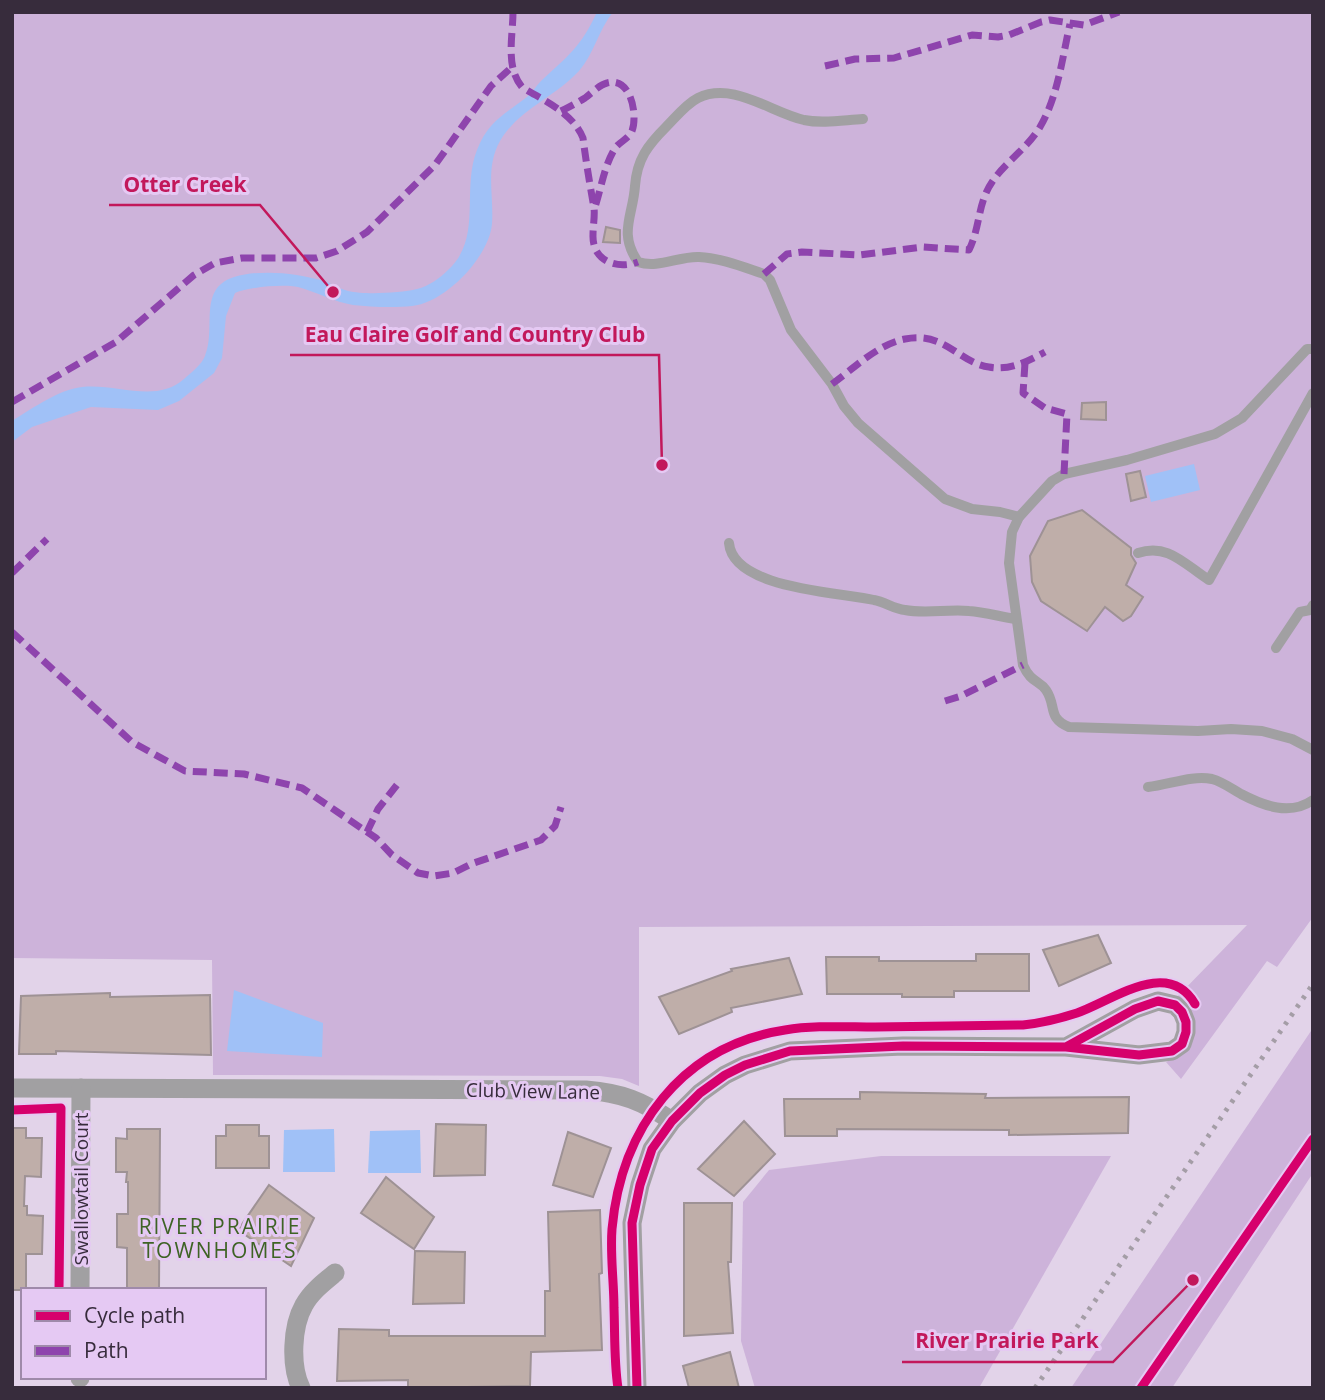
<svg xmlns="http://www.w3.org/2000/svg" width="1325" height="1400" font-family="'Open Sans',sans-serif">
  <rect width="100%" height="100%" fill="#e2d3e9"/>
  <g fill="#cdb3da">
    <path d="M12,12H1313V917L1277,967L1267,961L1181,1079L1166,1062L1180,1056L1178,996L1247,925L639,927V1086L622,1079L600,1076L213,1075L212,960L12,958Z"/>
    <path d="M1313,1028V1173L1172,1388H1071Z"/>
    <path d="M881,1156H1111L979,1388H755L741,1341L743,1202L769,1170Z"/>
  </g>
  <g fill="#a0c1f7">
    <path d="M597,12H613C598,31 594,54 579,71C555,97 518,110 500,141C485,168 494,194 492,224C489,257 445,303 412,306C394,308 371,307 353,305C335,302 316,292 298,287C283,284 249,287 235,293L226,316L222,358L214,373L179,401L158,410L91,407L32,427L12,442V421L15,419C35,407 58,390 82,387C116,383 156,404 184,379C191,373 202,364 205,356C217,328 197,289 234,277C262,269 296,273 324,281C332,284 340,289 348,291C365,295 400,293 417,289C429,286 440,278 448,270C483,238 461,190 477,150C488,121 505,114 527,97C532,93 536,86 541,81C568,56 581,47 597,12Z"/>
    <path d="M1194,464L1200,490L1151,502L1145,476Z"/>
    <path d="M234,990L323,1023L322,1057L227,1051Z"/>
    <path d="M334,1129L335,1172H283L284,1130Z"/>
    <path d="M420,1130L421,1173H368L370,1131Z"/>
  </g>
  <g fill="#bfaea9" stroke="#9e9295" stroke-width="2">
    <path d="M606,227L620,230V243L603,242Z"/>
    <path d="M1106,402V420L1081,419L1082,403Z"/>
    <path d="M1140,471L1146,497L1131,501L1126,474Z"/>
    <path d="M1082,510L1131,548V555L1136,563L1126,585L1143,597L1131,616L1123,621L1105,607L1087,631L1041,601L1032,582L1030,556L1048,521Z"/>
    <path d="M1098,935L1111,963L1059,986L1043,950Z"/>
    <path d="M976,954H1029V991H954V997H902V994H827L826,957H879V961H976Z"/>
    <path d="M789,958L802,994L731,1008L732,1012L679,1034L659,997L732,971L731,969Z"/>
    <path d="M110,993V997L210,995L211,1055L56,1051V1054H19L21,996Z"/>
    <path d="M860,1092L986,1094L985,1098L1129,1097L1128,1133L1009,1135V1130L837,1129V1136H785L784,1099H860Z"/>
    <path d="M744,1121L775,1154L734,1196L698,1169Z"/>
    <path d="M436,1124L486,1125L485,1175L434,1176Z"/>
    <path d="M226,1125H259V1136H269V1168H216V1136H226Z"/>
    <path d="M12,1128H26V1138H42L41,1177L25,1176L24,1206H27V1215L43,1216L42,1254H26V1290H12Z"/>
    <path d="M127,1129H160L159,1290H127V1248L117,1247V1214H128V1182H126L127,1172H116V1138L127,1139Z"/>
    <path d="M568,1132L611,1148L593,1197L553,1185Z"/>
    <path d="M386,1177L434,1217L414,1249L361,1213Z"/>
    <path d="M269,1185L314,1218L291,1266L238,1230Z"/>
    <path d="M684,1203H732L731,1262H728L733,1333L684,1336Z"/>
    <path d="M600,1210L602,1273L599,1274L602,1350L531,1352L530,1386L408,1388V1380L337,1381L339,1329L389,1330V1336H545V1291H550L548,1212Z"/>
    <path d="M415,1251L465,1252L464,1303L413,1304Z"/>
    <path d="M730,1352L739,1388H689L683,1366Z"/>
  </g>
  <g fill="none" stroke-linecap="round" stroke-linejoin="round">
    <g stroke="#a1a0a2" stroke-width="10">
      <path d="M863,119C844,120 823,124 804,120C770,112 733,81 698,98C686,104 676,117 666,127C648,145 637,159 635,186C633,216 618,233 638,262C658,269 679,256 699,257C721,258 743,267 764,274L770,280L791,330L832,384L844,406L858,423L945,499L972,509L1000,512L1019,517"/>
      <path d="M1313,349H1307L1242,418L1215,434L1127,460L1064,474L1052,481L1019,517L1012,532L1009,563L1023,665C1031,683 1039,680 1046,690C1057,706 1047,718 1069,727L1198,731L1231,729L1262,731L1292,739L1313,750"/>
      <path d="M729,543C733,589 839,592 874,600C885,602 894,609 905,610C925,614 948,609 969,611C985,612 1001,617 1016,619"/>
      <path d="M1138,553C1168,543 1184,564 1209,580L1313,393"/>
      <path d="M1276,648L1300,612L1310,610L1313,605"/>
      <path d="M1148,787C1169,785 1191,775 1212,779C1223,782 1232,789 1241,794C1264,806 1290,816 1313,800"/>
    </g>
    <g stroke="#a1a0a2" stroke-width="19">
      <path d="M12,1088L586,1090C622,1093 642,1101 672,1121"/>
      <path d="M80,1290L81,1088"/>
      <path d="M80,1378V1377"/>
      <path d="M301,1388C290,1366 292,1326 304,1305C311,1292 324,1282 335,1273"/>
      <path d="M637,1388L632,1223L640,1185L652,1149L672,1121L700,1093L725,1075L745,1065L790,1051L903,1046L1066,1047L1139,1055L1172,1051L1182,1044L1186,1032V1022L1182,1012L1175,1005L1158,1001L1135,1009L1066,1047"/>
    </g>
    <path stroke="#a49da6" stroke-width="5" stroke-dasharray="3.5 7" stroke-linecap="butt" d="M1035,1388L1313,984"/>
    <g stroke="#8e44ad" stroke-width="7" stroke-dasharray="14 7" stroke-linecap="butt">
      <path d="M513,12C513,36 505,67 522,87C544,101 573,113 583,138C586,162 590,185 594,208C595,217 593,225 593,235C592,261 617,270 638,262"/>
      <path d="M825,66L855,59L894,58L972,35L998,37L1009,35L1041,22L1050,20L1084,25L1119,12"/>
      <path d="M561,111C569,107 577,103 585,98C592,93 599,85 607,83C631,76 638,115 632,131C628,140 618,142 614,150C604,167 601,189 595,207"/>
      <path d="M764,274L787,254L802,252L860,255L923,247L969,250C979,229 978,211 986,193C997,167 1026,151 1040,127C1058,96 1062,59 1070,24"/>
      <path d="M1025,363L1023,393L1045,408L1067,414L1064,474"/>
      <path d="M832,384C853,369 878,344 905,339C945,331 959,363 989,367C1010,371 1028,361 1045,352"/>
      <path d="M12,402L116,342L194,275L215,263L242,258H316L337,251L367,232L435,165L491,86L513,66"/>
      <path d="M12,573L47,539"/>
      <path d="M12,632L132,742L185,771L244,774L302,788L376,838L392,855L418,873L434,876L453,873L471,864L541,840L555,826L561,807"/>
      <path d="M945,701L961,696L1023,665"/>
      <path d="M367,832L378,809L400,781"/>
    </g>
    <g stroke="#e5c9f3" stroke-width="13">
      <g id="cycleway">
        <path d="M12,1110L61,1108L59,1290"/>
        <path d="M618,1388C614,1362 615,1335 614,1308C614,1283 610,1255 612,1229C621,1129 681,1046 785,1030C814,1025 845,1027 875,1027C924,1026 974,1026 1023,1025C1041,1023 1059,1019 1077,1013C1112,1001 1168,957 1195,1004"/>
        <path d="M637,1388L632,1223L640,1185L652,1149L672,1121L700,1093L725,1075L745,1065L790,1051L903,1046L1066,1047L1139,1055L1172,1051L1182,1044L1186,1032V1022L1182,1012L1175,1005L1158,1001L1135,1009L1066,1047"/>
        <path d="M1141,1388L1313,1139"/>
      </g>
    </g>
    <use href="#cycleway" stroke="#d6006c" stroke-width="9"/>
  </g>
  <g text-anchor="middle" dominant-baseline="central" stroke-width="6" stroke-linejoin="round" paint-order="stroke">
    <g font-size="19" fill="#372c3c" stroke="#e5c9f3">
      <text transform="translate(533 1091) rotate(1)">Club View Lane</text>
      <text transform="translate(81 1189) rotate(-90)">Swallowtail Court</text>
    </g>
    <g font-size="21" letter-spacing="2" fill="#3e6325" stroke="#e5c9f3">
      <text x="220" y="1226">RIVER PRAIRIE<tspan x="220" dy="24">TOWNHOMES</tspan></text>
    </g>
  </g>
  <path fill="none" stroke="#c2185b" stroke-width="2.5" d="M333 292L260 205H109M662 465L659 355H290M1193 1280L1113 1362H902"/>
  <g fill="#c2185b" stroke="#e5c9f3" stroke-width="2.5">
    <circle cx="333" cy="292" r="7"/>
    <circle cx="662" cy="465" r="7"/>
    <circle cx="1193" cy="1280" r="7"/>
  </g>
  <g font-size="21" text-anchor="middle" font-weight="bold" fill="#c2185b" stroke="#e5c9f3" stroke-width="6" stroke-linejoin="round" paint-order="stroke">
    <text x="185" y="192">Otter Creek</text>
    <text x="475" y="342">Eau Claire Golf and Country Club</text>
    <text x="1007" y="1348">River Prairie Park</text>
  </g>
  <rect width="1325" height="1400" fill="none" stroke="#372c3c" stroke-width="28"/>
  <rect x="21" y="1288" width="245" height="91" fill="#e5c9f3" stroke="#9f8aaa" stroke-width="2"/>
  <rect x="35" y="1311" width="35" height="10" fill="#d6006c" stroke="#9f8aaa" stroke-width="2"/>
  <text x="84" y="1323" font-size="21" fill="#372c3c">Cycle path</text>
  <rect x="35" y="1346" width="35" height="10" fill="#8e44ad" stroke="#9f8aaa" stroke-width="2"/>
  <text x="84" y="1358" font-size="21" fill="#372c3c">Path</text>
</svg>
